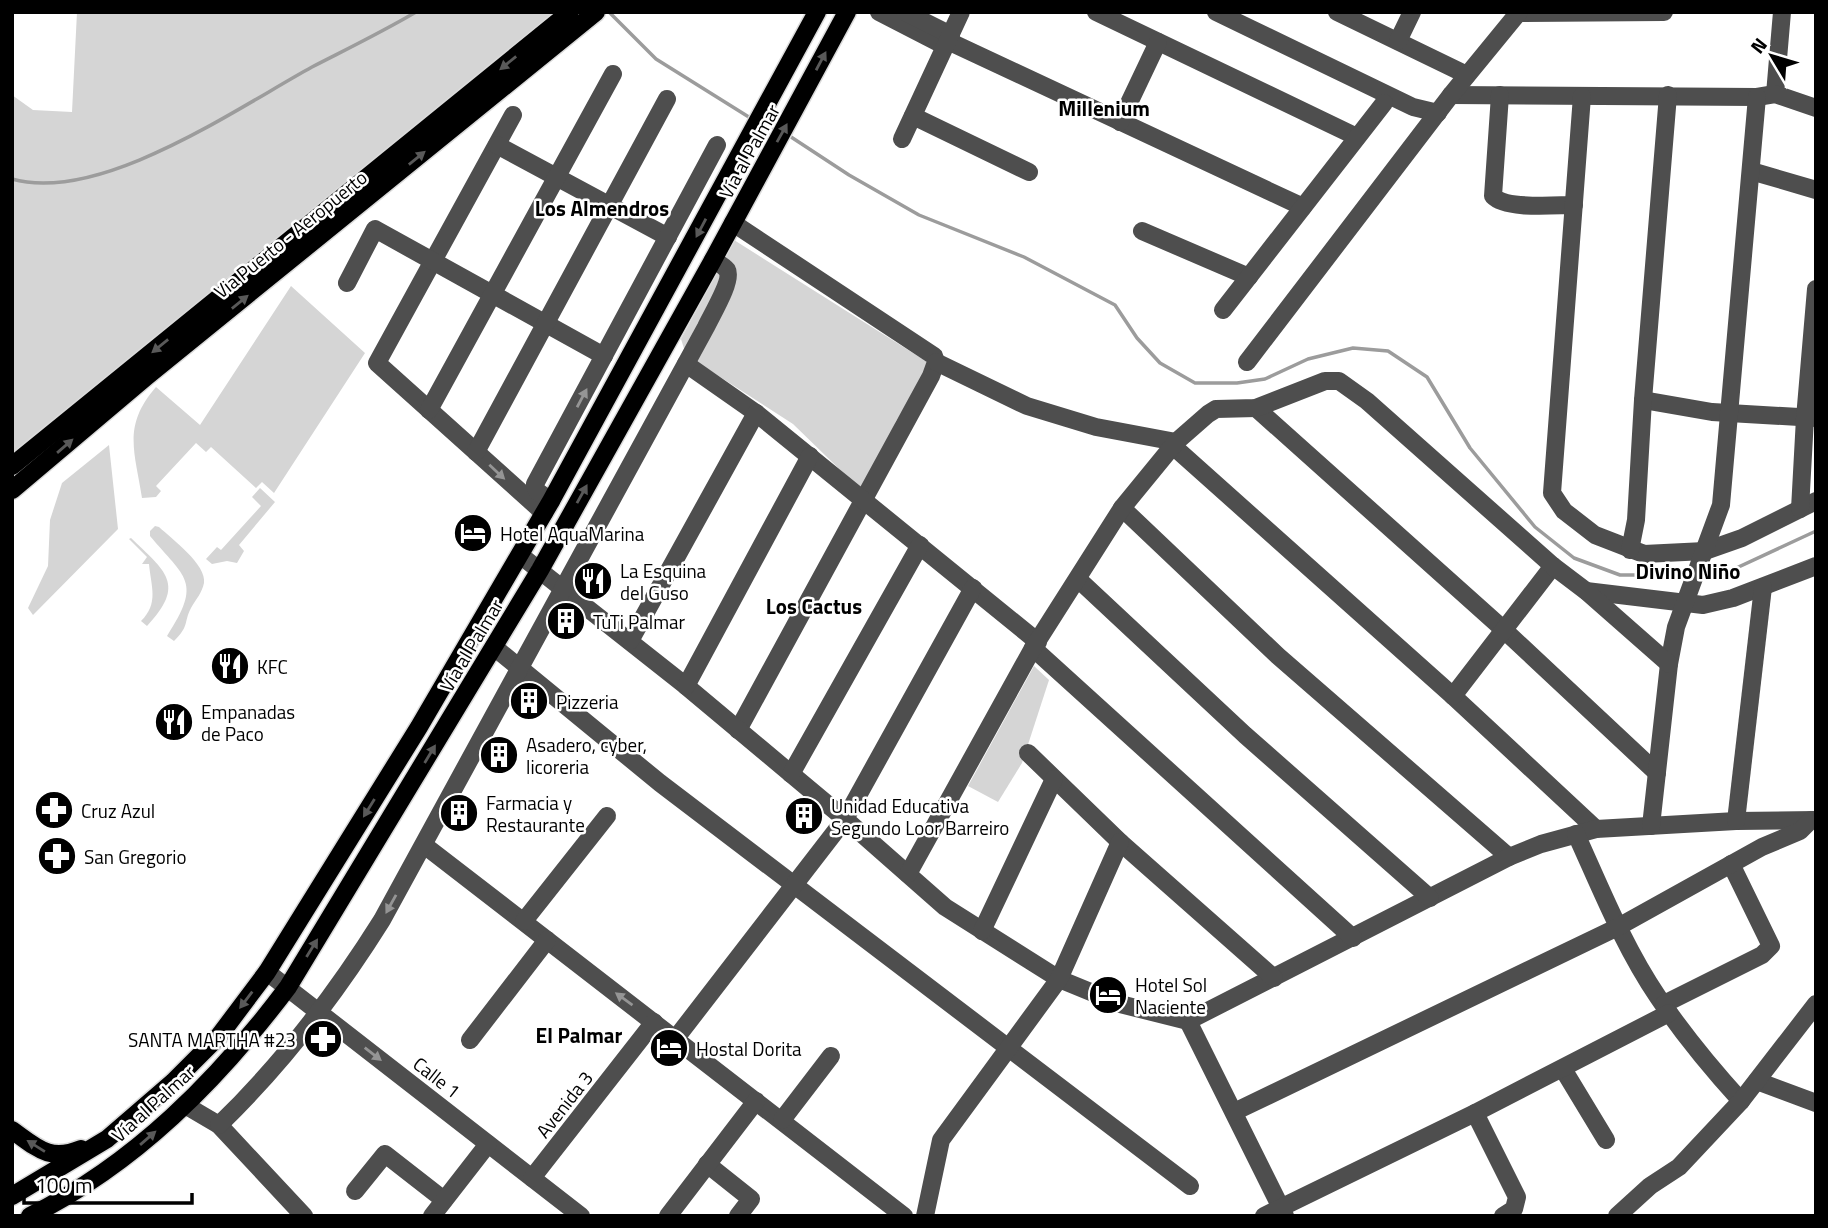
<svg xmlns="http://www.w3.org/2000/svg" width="1828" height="1228" font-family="'Titillium Web',sans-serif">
  <rect width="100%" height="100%" fill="#fff"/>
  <g fill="#d5d5d5">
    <path d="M77,12H555L12,455V95L33,110L72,112Z"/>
    <path d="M734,240L932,365L896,421L887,451L865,494L793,424L686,355L681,339Z"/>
    <path d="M291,286L365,353L274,493L262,482L256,488L211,447L206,452L196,443L156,486L161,491L156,497L142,498C135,452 122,426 156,387L200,425Z"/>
    <path d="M109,445L118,529L33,615L28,608L48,566L50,520L62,483Z"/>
    <path d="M260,488L275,502L239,545L244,551L237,563L227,561L212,564L206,559L217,547L221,550L261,506L252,497Z"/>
    <path d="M155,526L159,527C172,539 207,565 204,583C202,593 196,599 191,608C183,624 190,625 174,641L167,636C203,581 185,578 150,536V531Z"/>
    <path d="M131,538C165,571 187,584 147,626L141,621C159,603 151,587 149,564H142L147,557L129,539Z"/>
    <path d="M1034,666L1049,680L1022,763L998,802L968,786Z"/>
  </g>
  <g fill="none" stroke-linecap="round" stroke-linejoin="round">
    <g stroke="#9c9c9c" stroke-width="3.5">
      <path d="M609,12L656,59L752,119"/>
      <path d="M762,123L778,130"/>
      <path d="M788,135L849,175L919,215L1024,257L1115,305L1137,338L1160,363L1195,383H1237L1265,379L1308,359L1353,348L1388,351L1427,377L1470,448L1535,527L1574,558L1620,575H1690"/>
      <path d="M12,179C100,204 237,108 312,67C347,49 382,32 416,12"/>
      <path d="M1701,576L1717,577L1816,531"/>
    </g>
    <g stroke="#dbdbdb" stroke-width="21">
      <g id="major">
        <path d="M12,466L570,12"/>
        <path d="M12,490L147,376L596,12"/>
        <path d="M12,1130C37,1148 50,1162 81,1149"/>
        <path d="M12,1196L107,1139L173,1082L219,1036L267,972L419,727L551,501L817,12"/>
        <path d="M30,1216C135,1164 218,1080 288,987L540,570L713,260L847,12"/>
      </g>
    </g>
    <g stroke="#4e4e4e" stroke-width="18">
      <path d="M879,12L945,46"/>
      <path d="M905,12L951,35"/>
      <path d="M1096,12L1357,137"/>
      <path d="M1216,12L1413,107L1438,113"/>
      <path d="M1337,12L1467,75"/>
      <path d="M1519,13L1664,12"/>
      <path d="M948,41L1303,207"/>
      <path d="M1398,41L1412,12"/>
      <path d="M1775,94L1782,12"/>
      <path d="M1451,95L1757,97L1775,94L1816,108"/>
      <path d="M1500,95L1493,196C1506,210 1555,205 1574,205"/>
      <path d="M1582,96L1552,493L1564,511L1595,535L1644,554L1705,551L1742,538L1816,501"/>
      <path d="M513,115L377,363L544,513"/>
      <path d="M913,116L1029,172"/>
      <path d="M1120,122L1158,42"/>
      <path d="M902,139L961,12"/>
      <path d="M497,145L668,237"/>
      <path d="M1751,171L1816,190"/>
      <path d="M733,223L934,356L936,362L931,376L738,730"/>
      <path d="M1142,231L1249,277"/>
      <path d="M347,283L375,229L604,356"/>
      <path d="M1223,310L1384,103"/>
      <path d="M936,362L1027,406L1096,427L1176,442"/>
      <path d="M1247,362L1451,95L1519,12"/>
      <path d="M686,364L756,413L1038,642"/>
      <path d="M1643,400L1712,412L1816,418"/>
      <path d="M1256,408L1503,629L1657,773"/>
      <path d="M429,410L613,74"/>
      <path d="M1173,446L1453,696L1596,829"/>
      <path d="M476,452L667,99"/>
      <path d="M551,501L537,491L535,484L717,145"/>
      <path d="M1122,508L1278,656L1509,857"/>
      <path d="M1800,509L1805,418L1816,289"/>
      <path d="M1630,550L1636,520L1643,400L1668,95"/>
      <path d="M520,555L686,686L845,819L945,907L1059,979L1120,1004L1188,1021L1509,857L1541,844L1596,829L1736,821L1816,820"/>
      <path d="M1079,580L1245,735L1430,898"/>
      <path d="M1586,591L1703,605L1733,598L1816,566"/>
      <path d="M630,641L756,413"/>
      <path d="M494,647L660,783L1190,1186"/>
      <path d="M1033,648L1353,938"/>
      <path d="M686,686L810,456"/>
      <path d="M1453,696L1553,566"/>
      <path d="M1028,753L1120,842L1274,978"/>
      <path d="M791,774L920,545"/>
      <path d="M1736,821L1763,587"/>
      <path d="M1651,826L1669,664L1676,627L1721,505L1757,97"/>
      <path d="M1576,834C1601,889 1624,947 1658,997C1683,1034 1711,1068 1741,1101"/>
      <path d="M424,845L904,1216"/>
      <path d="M908,874L1033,648L1122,508L1176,442L1208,414L1216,409L1256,408L1325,381H1339L1367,401L1553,566L1586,591L1669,664"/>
      <path d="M524,921L607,816"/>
      <path d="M982,931L1054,779"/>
      <path d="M267,972L581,1216"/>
      <path d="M1664,1004L1762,955L1771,946L1731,864"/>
      <path d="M1188,1021L1285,1216"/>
      <path d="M676,1038L845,819L973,588"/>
      <path d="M470,1040L547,940"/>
      <path d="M1563,1069L1606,1140"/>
      <path d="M1757,1081L1816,1103"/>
      <path d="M185,1105L219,1125L304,1216"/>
      <path d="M1234,1112L1618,927L1762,847L1800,831L1811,820"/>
      <path d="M1475,1113L1517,1197L1514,1209L1503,1216"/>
      <path d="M782,1120L831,1056"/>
      <path d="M219,1125C283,1063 335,995 382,920L706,327C711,316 733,280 727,270C724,266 718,263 713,260"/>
      <path d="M707,1164L751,1199L738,1216"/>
      <path d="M532,1178L654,1022"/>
      <path d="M355,1191L385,1154L444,1200"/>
      <path d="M432,1216L488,1144"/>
      <path d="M668,1216L756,1101"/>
      <path d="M925,1216L941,1140L1059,979L1120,842"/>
      <path d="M1264,1216L1475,1113L1669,1013"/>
      <path d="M1617,1216L1650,1186L1679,1167L1741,1101L1816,1004"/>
    </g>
    <use href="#major" stroke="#000" stroke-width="18"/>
  </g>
  <defs><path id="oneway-solid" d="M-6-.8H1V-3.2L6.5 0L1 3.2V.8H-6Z" transform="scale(1.75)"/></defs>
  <g fill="#595959">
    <use href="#oneway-solid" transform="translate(821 61) rotate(-62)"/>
    <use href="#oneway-solid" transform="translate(508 63) rotate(141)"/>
    <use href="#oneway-solid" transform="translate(782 133) rotate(-61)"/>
    <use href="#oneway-solid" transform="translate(417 158) rotate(-39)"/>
    <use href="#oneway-solid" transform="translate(701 228) rotate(118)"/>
    <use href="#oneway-solid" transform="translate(240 302) rotate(-39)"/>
    <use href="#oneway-solid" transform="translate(160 346) rotate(141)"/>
    <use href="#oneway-solid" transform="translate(65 446) rotate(-41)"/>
    <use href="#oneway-solid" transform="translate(582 494) rotate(-61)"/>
    <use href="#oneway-solid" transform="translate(430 754) rotate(-59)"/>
    <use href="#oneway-solid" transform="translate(369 808) rotate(122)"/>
    <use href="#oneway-solid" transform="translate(312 948) rotate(-58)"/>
    <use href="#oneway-solid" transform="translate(246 1000) rotate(127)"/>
    <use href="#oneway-solid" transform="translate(148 1138) rotate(-41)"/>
    <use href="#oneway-solid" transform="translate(36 1146) rotate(-148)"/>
  </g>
  <g fill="#959595">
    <use href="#oneway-solid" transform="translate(582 398) rotate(-62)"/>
    <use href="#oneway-solid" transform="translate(497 472) rotate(43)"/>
    <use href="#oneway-solid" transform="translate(391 904) rotate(119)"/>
    <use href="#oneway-solid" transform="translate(624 999) rotate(-144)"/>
    <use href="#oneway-solid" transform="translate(373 1054) rotate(38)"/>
  </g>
  <defs>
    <g id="hotel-disc" transform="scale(2.0125)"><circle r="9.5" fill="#000" stroke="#fff"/><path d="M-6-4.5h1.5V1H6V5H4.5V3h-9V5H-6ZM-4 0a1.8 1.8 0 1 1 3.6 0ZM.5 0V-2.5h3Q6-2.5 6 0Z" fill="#fff"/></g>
    <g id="restaurant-disc" transform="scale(2.0125)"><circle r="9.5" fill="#000" stroke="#fff"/><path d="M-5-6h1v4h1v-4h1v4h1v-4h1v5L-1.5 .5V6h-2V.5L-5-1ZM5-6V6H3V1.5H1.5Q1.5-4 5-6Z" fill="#fff"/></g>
    <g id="building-disc" transform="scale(2.0125)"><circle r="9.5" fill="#000" stroke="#fff"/><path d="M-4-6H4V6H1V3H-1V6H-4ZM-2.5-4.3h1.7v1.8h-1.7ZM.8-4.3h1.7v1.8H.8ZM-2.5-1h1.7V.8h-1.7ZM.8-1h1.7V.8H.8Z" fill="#fff"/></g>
    <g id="pharmacy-disc" transform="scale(2.0125)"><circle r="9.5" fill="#000" stroke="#fff"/><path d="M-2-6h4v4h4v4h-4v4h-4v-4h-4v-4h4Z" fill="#fff"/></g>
  </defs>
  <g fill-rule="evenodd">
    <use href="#hotel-disc" x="473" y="533"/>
    <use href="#restaurant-disc" x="593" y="581"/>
    <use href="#building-disc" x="566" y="621"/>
    <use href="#restaurant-disc" x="230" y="666"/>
    <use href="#building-disc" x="529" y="701"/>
    <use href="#restaurant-disc" x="174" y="722"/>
    <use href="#building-disc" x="499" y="755"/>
    <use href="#pharmacy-disc" x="54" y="810"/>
    <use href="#building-disc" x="459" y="813"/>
    <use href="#building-disc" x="804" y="816"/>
    <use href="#pharmacy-disc" x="57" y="856"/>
    <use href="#hotel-disc" x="1108" y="995"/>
    <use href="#pharmacy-disc" x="323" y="1039"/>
    <use href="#hotel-disc" x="669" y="1048"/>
  </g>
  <g text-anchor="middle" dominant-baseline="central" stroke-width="5" stroke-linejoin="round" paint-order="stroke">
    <g font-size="19" fill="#000" stroke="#fff">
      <text transform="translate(749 151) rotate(-61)">Vía al Palmar</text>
      <text transform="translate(290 234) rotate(-39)">Via Puerto - Aeropuerto</text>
      <text transform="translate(471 645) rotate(-59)">Vía al Palmar</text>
      <text transform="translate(437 1077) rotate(38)">Calle 1</text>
      <text transform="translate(153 1103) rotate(-42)">Vía al Palmar</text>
      <text transform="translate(564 1104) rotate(-52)">Avenida 3</text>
    </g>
    <g font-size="19" fill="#000" stroke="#fff" text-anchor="start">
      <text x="500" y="533">Hotel AquaMarina</text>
      <text x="620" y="570">La Esquina<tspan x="620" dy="22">del Guso</tspan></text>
      <text x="593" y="621">TuTi Palmar</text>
      <text x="257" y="666">KFC</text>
      <text x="556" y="701">Pizzeria</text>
      <text x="201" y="711">Empanadas<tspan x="201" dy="22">de Paco</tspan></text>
      <text x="526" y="744">Asadero, cyber,<tspan x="526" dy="22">licoreria</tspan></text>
      <text x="486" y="802">Farmacia y<tspan x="486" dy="22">Restaurante</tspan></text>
      <text x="831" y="805">Unidad Educativa<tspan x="831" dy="22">Segundo Loor Barreiro</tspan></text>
      <text x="81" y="810">Cruz Azul</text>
      <text x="84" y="856">San Gregorio</text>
      <text x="1135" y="984">Hotel Sol<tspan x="1135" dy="22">Naciente</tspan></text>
      <text x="296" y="1039" text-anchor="end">SANTA MARTHA #23</text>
      <text x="696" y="1048">Hostal Dorita</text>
    </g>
    <g font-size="21" font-weight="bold" fill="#000" stroke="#fff">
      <text x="1104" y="108">Millenium</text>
      <text x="602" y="208">Los Almendros</text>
      <text x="1688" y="571">Divino Niño</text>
      <text x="814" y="606">Los Cactus</text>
      <text x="579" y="1035">El Palmar</text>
    </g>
  </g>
  <rect width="1828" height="1228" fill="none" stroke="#000000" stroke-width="28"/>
  <g transform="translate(1772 56) rotate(308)" stroke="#ffffff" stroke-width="5" paint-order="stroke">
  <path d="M0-5L12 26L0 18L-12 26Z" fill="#000000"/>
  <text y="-10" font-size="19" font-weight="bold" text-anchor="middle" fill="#000000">N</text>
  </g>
  <path d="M24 1193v10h168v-10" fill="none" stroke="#000000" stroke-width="3.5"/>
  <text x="35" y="1193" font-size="21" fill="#000000" stroke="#ffffff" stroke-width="5" paint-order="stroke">100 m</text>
</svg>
